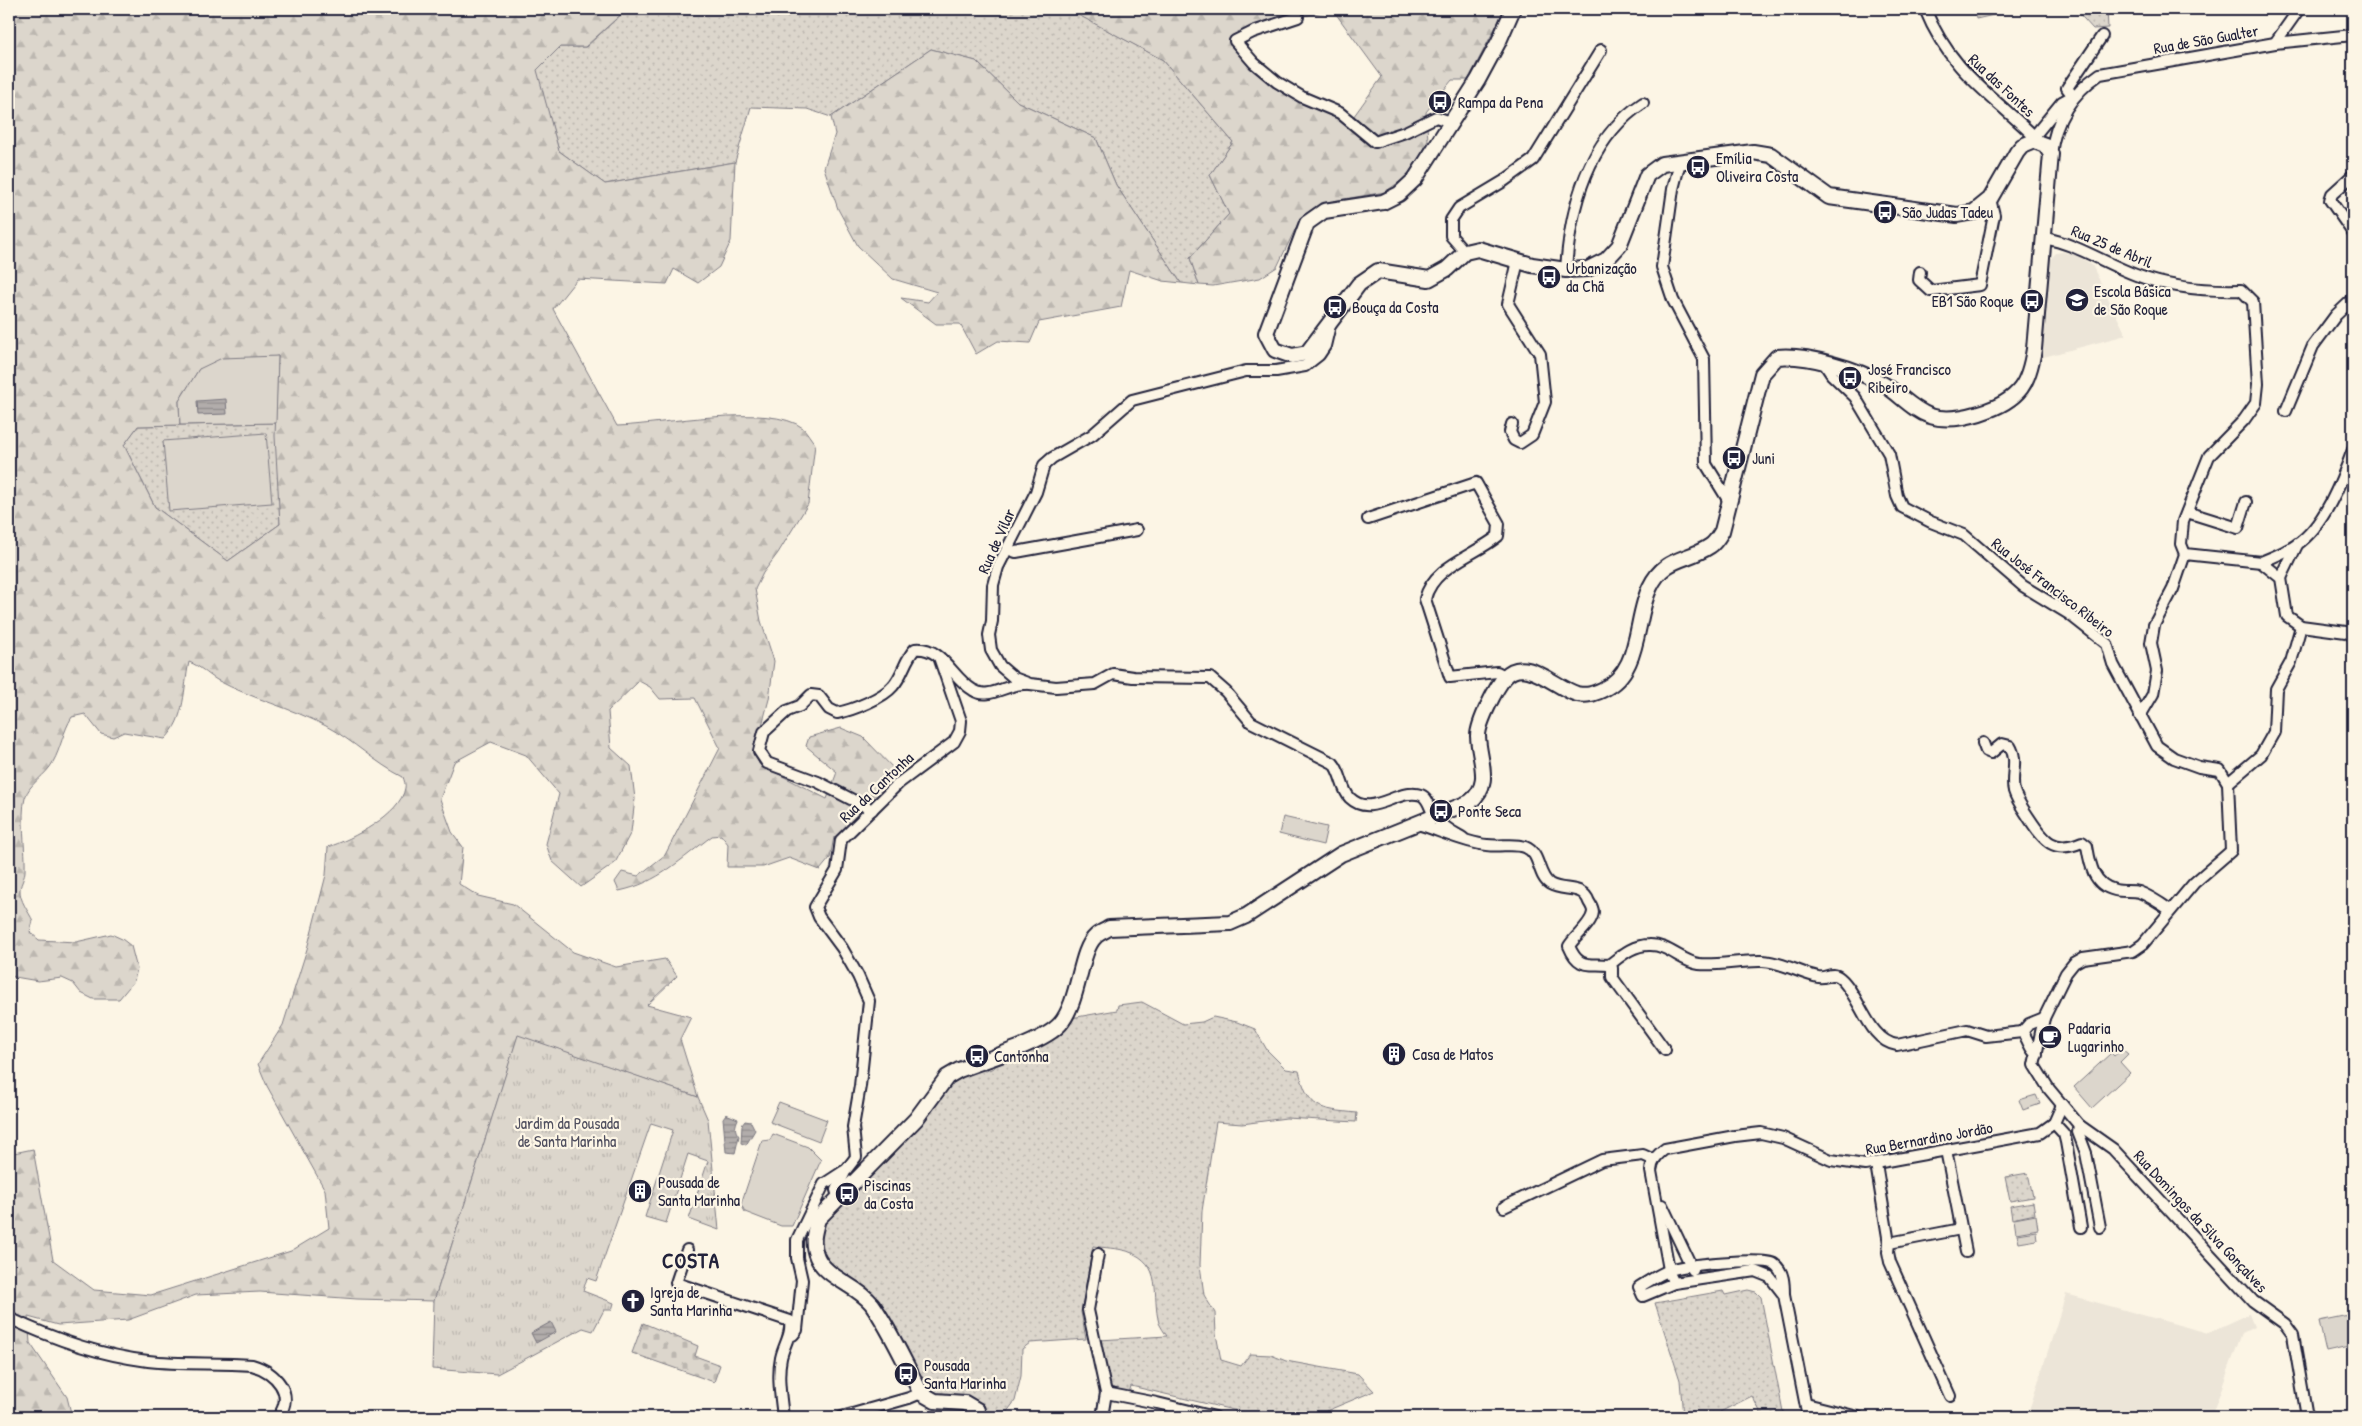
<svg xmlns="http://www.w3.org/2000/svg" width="2362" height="1426" font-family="'Patrick Hand',sans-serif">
  <defs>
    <pattern id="grass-dots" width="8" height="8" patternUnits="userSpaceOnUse" patternTransform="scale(1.25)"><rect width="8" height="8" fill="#dcd6cc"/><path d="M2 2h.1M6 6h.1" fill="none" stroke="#bcb7b0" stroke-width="1.8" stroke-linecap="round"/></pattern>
    <pattern id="forest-firs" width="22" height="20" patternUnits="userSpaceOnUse" patternTransform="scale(1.25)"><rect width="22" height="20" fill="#dcd6cc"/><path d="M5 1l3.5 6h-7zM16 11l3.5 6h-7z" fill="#bcb7b0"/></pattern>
    <pattern id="cemetery-stones" width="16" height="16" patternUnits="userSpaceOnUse" patternTransform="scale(1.25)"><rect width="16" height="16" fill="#dcd6cc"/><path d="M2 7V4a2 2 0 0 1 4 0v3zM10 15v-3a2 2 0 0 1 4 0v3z" fill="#bcb7b0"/></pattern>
    <pattern id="park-tufts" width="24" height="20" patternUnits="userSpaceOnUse" patternTransform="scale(1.25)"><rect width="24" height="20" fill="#dcd6cc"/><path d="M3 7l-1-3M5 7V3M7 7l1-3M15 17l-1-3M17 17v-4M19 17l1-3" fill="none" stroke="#bcb7b0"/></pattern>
    <pattern id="water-rules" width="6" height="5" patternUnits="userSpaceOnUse" patternTransform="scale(1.25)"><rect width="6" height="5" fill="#b2adab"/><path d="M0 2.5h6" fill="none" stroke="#908c8c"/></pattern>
  </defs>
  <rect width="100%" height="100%" fill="#fcf5e5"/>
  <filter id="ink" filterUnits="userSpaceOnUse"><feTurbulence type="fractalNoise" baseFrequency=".02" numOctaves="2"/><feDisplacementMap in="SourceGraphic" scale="10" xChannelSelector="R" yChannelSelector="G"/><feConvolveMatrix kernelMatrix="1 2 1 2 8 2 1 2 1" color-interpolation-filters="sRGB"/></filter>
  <g filter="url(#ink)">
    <g fill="#ece5d8">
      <path d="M2063,252L2077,255L2092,265L2126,335L2040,358L2049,261L2056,253Z"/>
      <path d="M2066,1294L2208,1333L2249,1314L2254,1327L2242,1333L2211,1417H2027Z"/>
    </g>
    <g fill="url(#grass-dots)" stroke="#7f7c84">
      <path d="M627,9H1071L1072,11L1163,60L1233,142L1210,175L1229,214L1190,258L1199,285L1181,283L1116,185L1096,138L1018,102L976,61L931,49L831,117L807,109L751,107L735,162L605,184L559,151L536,70L560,47H586Z"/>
      <path d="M1974,9H2021L1976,19Z"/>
      <path d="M2075,9H2107L2108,28L2093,29Z"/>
      <path d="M276,423L280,524L228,561L155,507L124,445L138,426Z"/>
      <path d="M1142,1002L1183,1024L1202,1022L1213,1017L1237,1022L1255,1029L1267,1050L1286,1069L1299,1071C1309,1110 1319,1109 1357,1113L1356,1122L1286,1118L1242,1124L1216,1122L1202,1211L1200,1265L1204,1295L1215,1313L1216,1334L1221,1360L1241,1366L1250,1354L1271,1355L1286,1361L1358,1374L1374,1391L1312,1417H1263L1131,1386L1129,1393L1109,1389L1099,1340L1167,1336C1164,1332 1161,1327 1159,1323C1151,1295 1165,1264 1127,1251C1117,1248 1104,1248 1093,1246L1081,1312L1086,1339L1030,1343L1022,1349L1021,1376L1015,1401L1003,1417H985L936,1396L926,1389L882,1314L835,1271L818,1249L819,1227L953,1079L979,1068L986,1071L994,1068L998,1061L1071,1018L1117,1010L1118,1005Z"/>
      <path d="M2028,1173L2033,1197L2010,1201L2005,1177Z"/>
      <path d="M2033,1202L2035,1214L2012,1219L2010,1206Z"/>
      <path d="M1748,1290L1756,1292L1761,1297L1784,1417H1763L1752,1396L1720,1412L1721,1417H1683L1680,1380L1655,1303L1723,1291L1725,1295Z"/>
    </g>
    <g fill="url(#forest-firs)" stroke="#7f7c84" fill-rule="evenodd">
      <path d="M9,9H627L585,47H560L537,70L559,151L605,184L735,162L731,241L719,267L698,283L674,269L667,284L577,279L553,309L617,426C660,425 770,402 803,428C807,432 811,439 815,444L808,504L778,553L763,573L755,589L761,621L774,661L769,699L755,752L759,764L827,799L837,772L806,746L809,737L841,728L863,737L898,773L861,822L834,837L830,858L820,870L789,858L763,867H727L728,844L721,835L712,836C681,859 658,883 619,891L615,882L622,872L638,876L665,855L720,748L695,698L660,699L650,687L639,681L608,711L611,748L631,766L635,799L631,832L615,863L581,887L552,861L546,844L559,794L526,755L491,742L454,762L440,799L452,832L463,847L459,884L478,896L513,904L573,952L616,967L665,959L677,976L647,1005L691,1017L680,1039L698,1097L518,1036L434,1301L357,1299L260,1292L196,1295L128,1320L58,1325L28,1317L30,1343L67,1397L72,1417H9V1154L33,1149L53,1260L94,1290L151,1295L291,1251L329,1228L325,1190L267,1086L258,1064L283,1025L307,949L326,875L328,847C351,840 401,814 405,788C406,785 404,780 403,777C375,763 354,741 326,726C292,708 252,699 217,680C207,674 200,666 189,662C183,689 186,718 165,739L124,732L113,737L101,734L85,714L72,717C63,731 61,748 53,762C46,776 29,783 25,798C20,816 26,851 25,871C25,877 21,883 20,889C19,900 29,912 33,921L30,932L39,940L76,942L111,934L122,939L131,946L137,969L134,981L119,999H93L81,993L73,983L62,978L38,981L9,976ZM278,356L275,436L280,524L228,561L155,507L124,445L138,426L180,425L179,401L199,369Z"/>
      <path d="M1071,9H1505L1468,80H1452L1426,112L1428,140L1423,152L1405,178L1385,192L1321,203L1301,217L1277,267L1260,278L1213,286L1199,285L1190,258L1229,214L1210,175L1233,142L1163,60L1071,11ZM1333,10L1382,77L1351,120L1254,63L1235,41L1298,17Z"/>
      <path d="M931,49L976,61L1018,102L1096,138L1116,185L1181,283L1163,281L1129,270L1121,307L1039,322L1030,343L998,341L976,354L960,324H936L901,298L928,302L937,292L893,279L858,246L838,209L824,168L835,134L831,117Z"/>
    </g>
    <path fill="url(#cemetery-stones)" stroke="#7f7c84" d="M643,1323L698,1346L695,1356L720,1365L714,1382L632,1353Z"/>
    <g fill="url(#park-tufts)" stroke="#7f7c84">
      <path d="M518,1035L698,1097L708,1120L719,1230L689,1219L708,1161L688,1154L666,1223L645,1217L673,1130L651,1123L596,1281L587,1278L583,1291L614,1303L612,1310H604L593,1331L583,1328L497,1374L432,1369L434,1301Z"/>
      <path d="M2036,1095L2040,1104L2023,1110L2019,1100Z"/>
      <path d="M2036,1231L2037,1240L2019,1243L2017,1234Z"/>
    </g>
    <g fill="#dcd6cc" stroke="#7f7c84">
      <path d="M278,356L276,423L180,425L179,401L199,369L222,358Z"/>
      <path d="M266,433L272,503L169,511L163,441Z"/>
      <path d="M1283,817L1327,827L1323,845L1279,834Z"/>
      <path d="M2122,1049L2128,1054L2120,1062L2130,1073L2092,1108L2074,1087L2111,1053L2114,1056Z"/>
      <path d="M779,1102L827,1120L819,1141L770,1122Z"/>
      <path d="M773,1134L808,1147L821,1160L792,1226H781L745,1212L741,1204L762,1141L770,1140Z"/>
      <path d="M2036,1215L2038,1229L2016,1233L2014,1219Z"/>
      <path d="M2353,1314V1346L2326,1352L2319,1321Z"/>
    </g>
    <g fill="url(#water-rules)" stroke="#78757e">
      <path d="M226,399L227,414L198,415L197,401Z"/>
      <path d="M726,1114L738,1119C735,1126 734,1130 739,1136L735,1153L726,1152L723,1118Z"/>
      <path d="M745,1121L751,1122L755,1130L746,1145L741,1143L742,1125Z"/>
      <path d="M551,1322L556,1332L536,1343L531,1333Z"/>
    </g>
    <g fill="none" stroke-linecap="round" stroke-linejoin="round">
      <g stroke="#22223b" stroke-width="14">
        <g id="street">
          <path d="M1925,9C1951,73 1993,95 2039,141"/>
          <path d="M1298,17L1253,32L1235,41L1254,63L1277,82L1302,97L1340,113L1375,142L1405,132L1436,117L1451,122"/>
          <path d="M2275,43L2299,9"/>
          <path d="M2073,96L2067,88L2102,36"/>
          <path d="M2031,140L2062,102L2073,96"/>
          <path d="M2051,154C2055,120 2072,93 2100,74L2275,43L2353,35"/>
          <path d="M1680,162L1673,189L1662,267L1673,300L1704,359L1706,464L1730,503"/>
          <path d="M2353,175L2332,194L2330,200L2353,233"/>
          <path d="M2044,238C2077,244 2104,263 2136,275C2170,288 2205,291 2241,290L2253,302L2258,384L2256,403L2244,420L2209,456L2183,521L2181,544L2185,554L2173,589L2154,625L2151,643L2157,671L2153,694L2140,716"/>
          <path d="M1465,252L1451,236V220L1459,208L1504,181L1533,160L1601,50"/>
          <path d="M1566,270C1570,208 1588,139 1643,103"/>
          <path d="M1920,272L1919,280L1931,291L1980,285L1994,215L1990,199"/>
          <path d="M1330,325L1325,346L1319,355L1305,366L1276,371H1246L1132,400L1092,435L1052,458L1044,465L1036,492L998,567L993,585L992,621L989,635L991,650L1000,666L1014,678L1030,684L1056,687L1095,684L1113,674L1133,677L1210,678L1226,692L1251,722L1333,763C1342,773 1341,789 1350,798C1372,819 1398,787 1421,795C1429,798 1430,810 1435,817C1442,827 1453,832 1463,838"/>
          <path d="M1824,363L1832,375L1855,397L1889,454L1897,496L1902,507L1931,522L1964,535L2023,586L2069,614L2107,644L2113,664L2157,746L2174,758L2199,767L2220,770L2228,783L2231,851L2194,883L2143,944L2133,951L2083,958L2074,963L2066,973L2044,1018L2034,1065L2049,1089L2079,1125L2113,1149L2253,1301L2285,1324L2293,1335L2307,1417"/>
          <path d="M2286,411L2313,346L2336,315L2353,299"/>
          <path d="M1512,424L1510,432L1514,440L1520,443L1532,435L1545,402L1540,354L1508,304L1518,261"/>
          <path d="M2187,512L2238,528L2246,502"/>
          <path d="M1368,519L1476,483L1499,524L1498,536C1474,556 1433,566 1425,599L1450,677L1497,672L1505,676"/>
          <path d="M1007,549L1016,552L1137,530"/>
          <path d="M2185,554L2261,562L2281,578L2287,616L2301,626L2346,632L2353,636"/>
          <path d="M2261,562C2273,557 2286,552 2296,545C2324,527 2342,480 2353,450"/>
          <path d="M2281,578L2297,545"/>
          <path d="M1983,743L1986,751L1991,753L2002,744L2010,746C2019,761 2010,775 2014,791C2017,801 2024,810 2029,818C2044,841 2054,854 2082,842L2087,846C2090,864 2093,885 2115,890C2123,892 2131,890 2139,892C2150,896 2160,903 2170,910"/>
          <path d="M2228,783L2261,755L2274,732L2276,689L2291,662L2301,626"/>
          <path d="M872,810L818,782L767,763L759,751L764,732L787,711L800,706L811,695L819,696L829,709L837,713C853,710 883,698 893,686C903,675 905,659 915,649C942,646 952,678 973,690C990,701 1008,682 1026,684"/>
          <path d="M1418,824C1438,830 1466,843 1487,845C1500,847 1513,843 1525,847C1541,853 1537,876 1550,884C1564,892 1583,884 1589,902C1591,905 1593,909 1593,912C1592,924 1575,936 1569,946C1579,970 1589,963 1609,965"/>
          <path d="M1609,965C1622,955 1633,945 1649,945C1668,944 1682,962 1699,964C1717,966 1743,960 1763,961C1782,962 1800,973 1818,977C1826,979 1832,971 1840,978C1860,995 1868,1041 1897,1045L1967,1030L1986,1036L2022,1032L2029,1024L2044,1018"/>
          <path d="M1609,965L1612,968V977L1665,1050"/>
          <path d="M2022,1032C2029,1040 2029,1049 2037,1055"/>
          <path d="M2054,1123L2064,1134L2066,1142L2081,1227"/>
          <path d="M2079,1125L2078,1132L2086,1153L2100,1227"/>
          <path d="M1946,1150L1966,1252"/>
          <path d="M1876,1164L1889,1243L1888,1252L1890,1262L1950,1396"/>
          <path d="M838,1197L836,1190L846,1170L856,1157L853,1127L860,1086L869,1001L858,976L842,948L819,917L815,907L837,870L841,840L899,783L954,742L960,731L961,721L939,657"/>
          <path d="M1662,1205L1693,1270"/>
          <path d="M1504,1207L1602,1160L1643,1155L1654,1160"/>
          <path d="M1889,1243L1961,1229"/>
          <path d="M687,1250L676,1283L790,1321C792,1335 784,1344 781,1358C777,1377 781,1398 783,1417"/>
          <path d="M1098,1254L1088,1310L1106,1393L1102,1417"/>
          <path d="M1674,1283L1643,1296L1639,1287C1649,1281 1659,1274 1670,1270C1683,1265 1764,1257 1774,1264C1784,1271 1784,1284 1784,1295L1808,1417"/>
          <path d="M1784,1295L1770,1277L1755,1271L1674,1283L1670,1275L1651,1171C1652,1160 1657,1155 1665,1149L1735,1136L1761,1133L1783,1138L1831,1160L1865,1165L2040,1133L2054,1123L2062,1105"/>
          <path d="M9,1318C53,1339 99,1355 148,1361C183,1365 218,1362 252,1365C275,1372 296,1393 278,1417"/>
          <path d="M793,1335L797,1330L802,1280L797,1258V1240L824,1184L844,1171"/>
          <path d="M1106,1393L1157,1403L1215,1417"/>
          <path d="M1806,1404L1858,1417"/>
          <path d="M842,1417L909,1398L921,1393"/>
        </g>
      </g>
      <g stroke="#22223b" stroke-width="18">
        <path id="secondary" d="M978,1417L977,1410L965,1403L935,1401L921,1393C905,1364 891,1331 872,1304C857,1285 826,1278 817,1257C811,1243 814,1233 818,1219L916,1119L947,1077L959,1070C984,1060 1043,1043 1060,1024C1080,1001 1079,951 1096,936C1099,933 1105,931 1109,928L1230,923L1246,916L1341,854L1470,802C1493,783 1479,762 1478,736C1478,723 1496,687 1505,677C1525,654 1557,689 1577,694C1587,696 1593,694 1602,690C1642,672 1634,620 1650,587C1665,556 1686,562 1710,546C1715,543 1719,536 1722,531L1762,374L1777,357C1807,354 1857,369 1883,384C1900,394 1911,409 1930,416C1955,424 2005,410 2021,388C2029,377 2032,362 2034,349L2051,154L2045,145L2034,141L2022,146L2017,152L1990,199L1974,212L1957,215L1829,197L1771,155L1753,152L1662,164L1647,175L1619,246L1606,260L1588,269L1566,270L1532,265L1478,249L1465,252L1447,269L1429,279L1378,271L1359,284L1307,353L1292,356L1275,350L1266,333L1307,223L1324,211L1383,202L1399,194L1415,179L1478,80L1499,41L1513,9"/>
      </g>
      <use href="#street" stroke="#fcf5e5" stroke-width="10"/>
      <use href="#secondary" stroke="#fcf5e5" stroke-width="14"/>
    </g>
  </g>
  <defs>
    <g id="bus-disc" transform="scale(1.25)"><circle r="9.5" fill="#22223b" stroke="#fcf5e5"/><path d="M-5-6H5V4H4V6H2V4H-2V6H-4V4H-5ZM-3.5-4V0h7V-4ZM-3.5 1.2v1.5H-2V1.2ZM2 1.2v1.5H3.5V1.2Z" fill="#fff"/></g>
    <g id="school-disc" transform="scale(1.25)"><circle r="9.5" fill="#22223b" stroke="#fcf5e5"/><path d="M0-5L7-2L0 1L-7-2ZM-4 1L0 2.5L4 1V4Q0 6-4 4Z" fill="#fff"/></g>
    <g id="cafe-disc" transform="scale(1.25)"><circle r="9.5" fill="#22223b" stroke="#fcf5e5"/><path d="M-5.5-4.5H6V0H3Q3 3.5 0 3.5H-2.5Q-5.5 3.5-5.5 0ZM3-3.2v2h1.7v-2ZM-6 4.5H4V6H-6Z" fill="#fff"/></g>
    <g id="building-disc" transform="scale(1.25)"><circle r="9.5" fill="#22223b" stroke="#fcf5e5"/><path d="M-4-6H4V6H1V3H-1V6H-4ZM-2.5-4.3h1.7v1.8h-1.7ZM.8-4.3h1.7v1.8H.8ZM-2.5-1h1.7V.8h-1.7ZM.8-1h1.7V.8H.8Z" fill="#fff"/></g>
    <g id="church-disc" transform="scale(1.25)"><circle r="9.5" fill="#22223b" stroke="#fcf5e5"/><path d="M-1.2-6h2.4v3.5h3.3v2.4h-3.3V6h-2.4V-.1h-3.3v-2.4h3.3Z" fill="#fff"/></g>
  </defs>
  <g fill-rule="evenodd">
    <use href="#bus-disc" x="1440" y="102"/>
    <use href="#bus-disc" x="1698" y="167"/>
    <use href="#bus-disc" x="1885" y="212"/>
    <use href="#bus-disc" x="1549" y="277"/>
    <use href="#school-disc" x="2077" y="300"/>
    <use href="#bus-disc" x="2032" y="301"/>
    <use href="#bus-disc" x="1335" y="307"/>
    <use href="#bus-disc" x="1850" y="378"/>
    <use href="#bus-disc" x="1734" y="458"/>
    <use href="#bus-disc" x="1441" y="811"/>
    <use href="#cafe-disc" x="2050" y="1037"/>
    <use href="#building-disc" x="1394" y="1054"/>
    <use href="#bus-disc" x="977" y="1056"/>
    <use href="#building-disc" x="640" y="1191"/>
    <use href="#bus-disc" x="847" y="1194"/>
    <use href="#church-disc" x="633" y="1301"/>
    <use href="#bus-disc" x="906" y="1374"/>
  </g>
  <g text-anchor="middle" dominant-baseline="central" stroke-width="4.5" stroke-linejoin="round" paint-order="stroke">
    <g font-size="16" fill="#22223b" stroke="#fcf5e5">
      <text transform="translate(2206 39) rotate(-10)">Rua de São Gualter</text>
      <text transform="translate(2002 85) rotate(43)">Rua das Fontes</text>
      <text transform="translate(2112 246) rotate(23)">Rua 25 de Abril</text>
      <text transform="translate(996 541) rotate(-66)">Rua de Vilar</text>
      <text transform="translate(2053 587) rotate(38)">Rua José Francisco Ribeiro</text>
      <text transform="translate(876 787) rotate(-43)">Rua da Cantonha</text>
      <text transform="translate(1929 1138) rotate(-10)">Rua Bernardino Jordão</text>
      <text transform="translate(2201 1221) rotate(47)">Rua Domingos da Silva Gonçalves</text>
    </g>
    <g font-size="16" fill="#22223b" stroke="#fcf5e5" text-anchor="start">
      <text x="1458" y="102">Rampa da Pena</text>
      <text x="1716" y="158">Emília<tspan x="1716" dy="18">Oliveira Costa</tspan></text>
      <text x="1902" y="212">São Judas Tadeu</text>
      <text x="1566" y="268">Urbanização<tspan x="1566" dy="18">da Chã</tspan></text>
      <text x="2094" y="291">Escola Básica<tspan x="2094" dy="18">de São Roque</tspan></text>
      <text x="2014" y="301" text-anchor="end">EB1 São Roque</text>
      <text x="1352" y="307">Bouça da Costa</text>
      <text x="1868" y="369">José Francisco<tspan x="1868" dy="18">Ribeiro</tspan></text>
      <text x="1752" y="458">Juni</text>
      <text x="1458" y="811">Ponte Seca</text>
      <text x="2068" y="1028">Padaria<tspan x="2068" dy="18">Lugarinho</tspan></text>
      <text x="1412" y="1054">Casa de Matos</text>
      <text x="994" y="1056">Cantonha</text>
      <text x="658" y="1182">Pousada de<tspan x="658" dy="18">Santa Marinha</tspan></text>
      <text x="864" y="1185">Piscinas<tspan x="864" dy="18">da Costa</tspan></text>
      <text x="650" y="1292">Igreja de<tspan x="650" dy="18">Santa Marinha</tspan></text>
      <text x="924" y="1365">Pousada<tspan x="924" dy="18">Santa Marinha</tspan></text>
    </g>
    <g font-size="16" fill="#504f5f" stroke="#fcf5e5">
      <text x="567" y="1123">Jardim da Pousada<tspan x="567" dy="18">de Santa Marinha</tspan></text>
    </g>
    <g font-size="21" font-weight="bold" letter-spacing="1" fill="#22223b" stroke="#fcf5e5">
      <text x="691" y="1260">COSTA</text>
    </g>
  </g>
  <rect width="2362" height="1426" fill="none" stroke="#fcf5e5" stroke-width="30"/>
  <rect x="15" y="15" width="2332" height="1396" fill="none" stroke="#22223b" stroke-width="2" filter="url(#ink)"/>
</svg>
